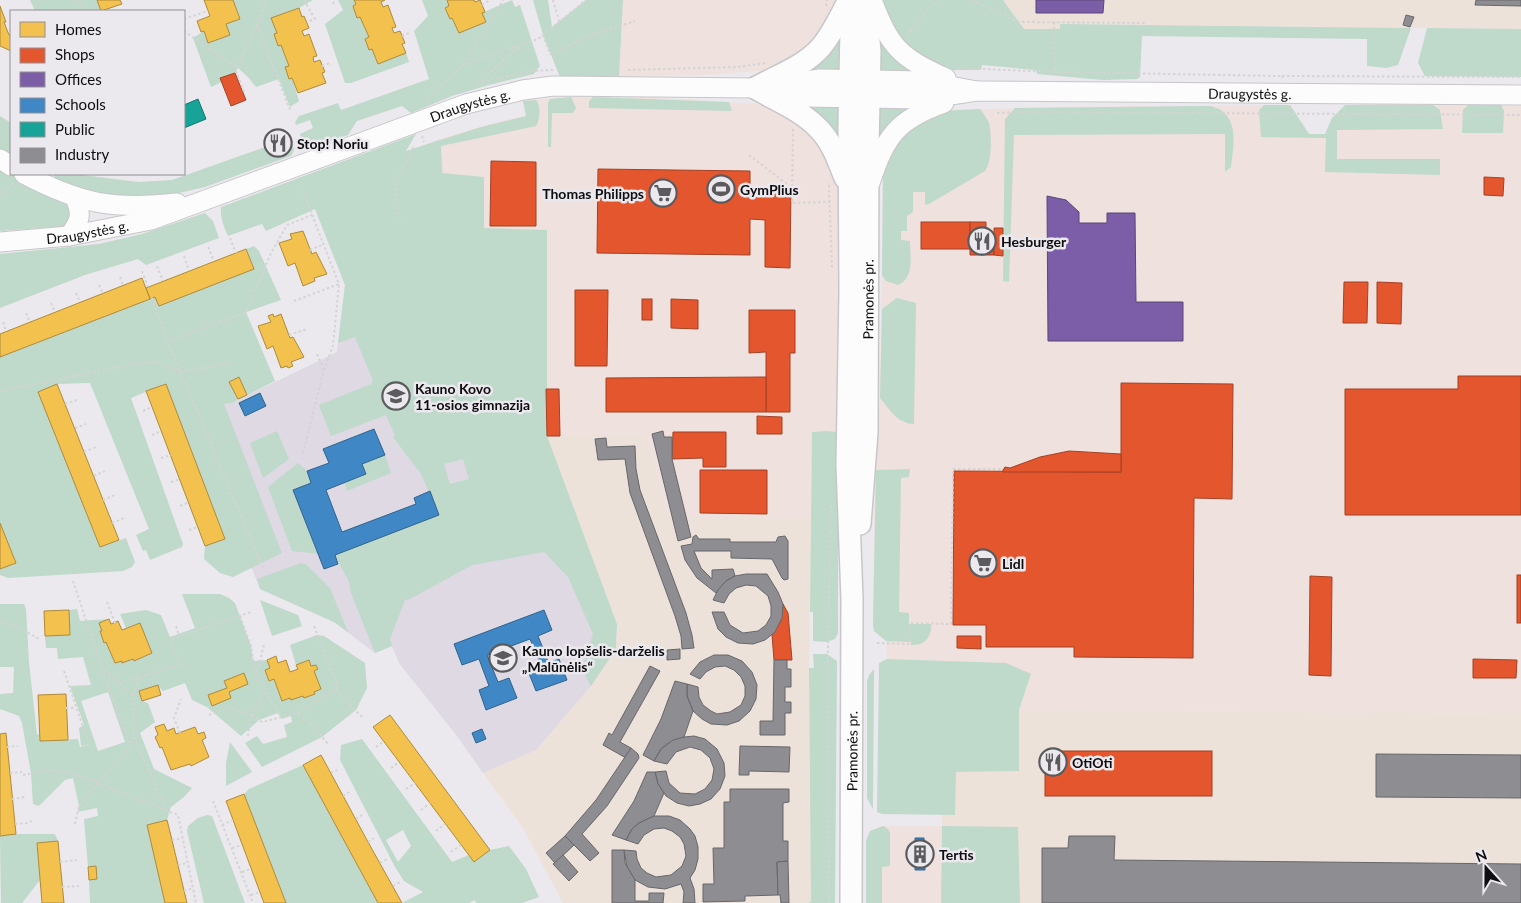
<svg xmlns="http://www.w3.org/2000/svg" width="1521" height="903" font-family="Lato,sans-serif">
  <rect width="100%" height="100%" fill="#ebe9ed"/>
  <g fill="#efe1dd">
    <path d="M623,0H836V5L809,51L773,70L703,75L619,76Z"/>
    <path d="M571,97H636L758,104L787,112L806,125L833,163L839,192L840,414L836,432H812L811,518H670L646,434L547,436V230L484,228V177L442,174L440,139L505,120L526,116L523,101Z"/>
    <path d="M1401,104L1521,106V714L1019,710L1031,675L1006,663L887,659L886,641L874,631L873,625L875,476L880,398L883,171L950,110L1060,107L1290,105L1309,134H1325L1332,118L1345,105Z"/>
    <path d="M883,826H942L941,903H866V841L870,831Z"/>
  </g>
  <g fill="#ede2da">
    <path d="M1003,0H1521V29L1060,24V29H1024Z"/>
    <path d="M646,434L670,518H811L809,668L811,903H563L523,828L483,773L536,750L591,686L616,649L617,624L547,436Z"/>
    <path d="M1019,710L1521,714V903H941L942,815L955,814V772L1018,771Z"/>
  </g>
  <path fill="#ded9e2" d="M440,139L443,174L484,177V228L546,341L547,436L558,512L616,649L591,686L536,750L483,773L457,736L399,663L392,646L375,653L334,622L260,589L190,410L232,403L337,352L345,285L308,190Z"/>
  <g fill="#bfd9cb" fill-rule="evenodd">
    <path d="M30,0H97L101,11H35Z"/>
    <path d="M233,0H313L299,8L271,18L277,33L274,34L278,46L281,45L289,66L285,68L289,78H292L299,101L290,107L279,79L256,87L248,77L238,68L235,73L221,78L222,82L211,87L193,38L204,31L209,43L229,35L226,24L240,19Z"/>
    <path d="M338,0H354L356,4L353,6L357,17H360L369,37L365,39L372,49L378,64L406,53L409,62L351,83H345L325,24L343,10Z"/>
    <path d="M422,0H447L449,6L445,8L450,19L452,18L459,33L486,22L482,13L512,0L515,7L520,5L540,66L534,74L489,85L452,96L411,113L402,106L357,121L348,135L311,149C304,147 302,140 300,134L313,128L310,120L296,125L295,122L299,116L338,103L341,110L429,79L414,31L428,16Z"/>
    <path d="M533,0H548L552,27L586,0H623L619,76L560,77L543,35Z"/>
    <path d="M880,0H1003L1024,29H1060V24L1411,28L1398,65L1386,68L1367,66V39L1142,36L1140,77L1137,79L1102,80L1037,74L1036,70L982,65L981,70H952L935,67L901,45Z"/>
    <path d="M1427,28L1521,29V77L1425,76L1418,63Z"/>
    <path d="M839,37L841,39L842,69L839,72H811L810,70Z"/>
    <path d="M881,39L911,70L909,73H880L878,40Z"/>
    <path d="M571,97L576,108L573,113H552L551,147H548V103L550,99Z"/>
    <path d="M593,97L729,102L732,111L589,108V101Z"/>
    <path d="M536,100C541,105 540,120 536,126L441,146L442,173L484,177V228L547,230V436L617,624L616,649L591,686L582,670L593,634L568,577L544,552L472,565L410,599L405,600L390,639L392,646L375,653L351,593L349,582L335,555L439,514L421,474L393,437L395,436L386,415L331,436L319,405L371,384L373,381L355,337L338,343L345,285L315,209L266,231L262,224L228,236C224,227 220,217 221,207L416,134L406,151L481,127L526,116L523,101ZM463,459L469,479L450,484L444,464Z"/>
    <path d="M841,105L839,139L808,107Z"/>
    <path d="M1264,105H1290L1309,134H1325L1332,118L1345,105H1433L1440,110L1443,129L1337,130V159H1440V175L1325,172L1326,138L1261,137L1259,110Z"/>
    <path d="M1468,105H1501L1504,111L1503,133H1462L1463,110Z"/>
    <path d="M909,106L910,109L880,139L878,138V107Z"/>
    <path d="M1210,106C1213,107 1218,108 1221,110C1239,123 1233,149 1231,167L1225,172V134L1014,135L1009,282L1003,281L1005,119L1015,108Z"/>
    <path d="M980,109C983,113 987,118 989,123C992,135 992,161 985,171L929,204L925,205V192H913V212L907,216V231H901V240L910,241C910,256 915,277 898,285L886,281L882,275L883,171L895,138L939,111Z"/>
    <path d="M0,116L11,123V156L0,149Z"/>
    <path d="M291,138L294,150L291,156L205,187L170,195L145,199L80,192L55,179L54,174H75L138,182L172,180Z"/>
    <path d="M0,168L54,197L68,202L74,213L67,226L0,231Z"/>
    <path d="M205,213L213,221L219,238L146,265L138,259L85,275L0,308V254L99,244L142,234Z"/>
    <path d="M254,246L259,251L281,300L246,312L275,381L232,403L224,404L282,553L233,577L220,573L204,559L205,546L225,539L165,384L131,398L183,544L182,547L150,560L146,550L143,551L136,535L149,529L90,383L57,384L39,392L100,547L126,538L135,562L132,567L123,571L8,578L0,575V569L15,562L0,523V357L155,297L254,268L246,249Z"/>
    <path d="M897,298L916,303L914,424C897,423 891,411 880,398L882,309Z"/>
    <path d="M277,431L289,459L263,478L250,443Z"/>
    <path d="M827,431L836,432L838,436V633L835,639L826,642L813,641V612H810L812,432Z"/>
    <path d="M385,455L391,473L347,491L345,483L365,475L362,464Z"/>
    <path d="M298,463L307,471L311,483L294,490L318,554L292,551L268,487Z"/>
    <path d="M910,469L909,477L901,478L899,612L909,613V624H931C932,637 924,646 911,645V642L886,641L874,631L873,625L876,470Z"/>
    <path d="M301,563L306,564L330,588L348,632L334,622L260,589L257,579Z"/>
    <path d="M182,594H220L229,598L235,603L251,646L253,661L267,660L270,668L265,670L274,679L282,701L290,698L291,700L303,696L304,698L314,694V671L318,669L317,665L311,666L309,660L296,665L290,645L317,635L324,636L365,663L367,688L356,710L322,737L262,767L245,743L257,736L263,744L287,737L284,725L292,722L291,716L282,719L278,713L259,720L241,736L207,707L192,700L185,683L163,691L157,685L139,691L142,701L148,703L155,722L140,733L154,769L192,788L184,797L171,807L167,820L147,825L165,903H90L89,880L97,879L96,866L88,867L84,819L98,816L97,808L78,812L79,806L73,778L65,780L39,806L33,804L31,773L22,723L19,716L0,709V694L13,693L14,667H0V604H24L26,609L29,662L37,735L40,734V741L78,739L80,747L90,744L81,746L79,728L84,725L70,686L91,685L83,657L58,659L57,648H46L45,636L70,635L69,610L77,609L80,621L109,619L99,623L102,631L100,632L104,642H106L115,663L122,661L123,663L133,659L135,661L152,653L140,623L126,628L120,614L146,610L161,615L170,637L195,628ZM108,692L125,742L98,751L81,701Z"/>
    <path d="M260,600L298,615L302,626L272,636Z"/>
    <path d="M813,654H827L837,661L835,903H807L811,902L809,668H814Z"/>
    <path d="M887,659L1006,663L1031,674L1019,710V771L956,772L955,815L882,814L877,812L879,663Z"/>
    <path d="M874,669L873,809L867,798V681L869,675Z"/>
    <path d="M362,739L452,862L469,855L474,862L490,850L509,846L526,869L539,897L522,903H476L475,900L469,903H402L423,892L404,881L395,867L340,760L341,745ZM403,830L411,846L398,862L386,840Z"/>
    <path d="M230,742L252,772L226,786V763Z"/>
    <path d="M303,765L378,903H286L244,794L249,789Z"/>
    <path d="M207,815L212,816L245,903H204L187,831L188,826L198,818Z"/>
    <path d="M883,826L888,829L890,833V866L882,867V903H866V841L870,831Z"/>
    <path d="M942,826L1018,827L1020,903H941Z"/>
    <path d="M16,834H55L58,841L37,843L40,880L22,903H1L0,836Z"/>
  </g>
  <g fill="#f2c14e" stroke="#ae8b3b">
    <path d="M97,0H120L122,4L101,11Z"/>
    <path d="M204,0H233L240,19L226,24L230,35L208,43L204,31L201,32L197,21L210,16Z"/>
    <path d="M354,0H385L381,2L383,7L388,5L396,27L392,28L394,33L400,31L405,43L402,44L406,53L378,64L372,49L369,50L365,39L369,37L360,17L357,18L353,6L356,4Z"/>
    <path d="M447,0H474L475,2L480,0L485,12L482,13L486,22L459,33L452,18L450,19L445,8L449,6Z"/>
    <path d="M0,6L6,22H4L9,35L11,36V51L0,46Z"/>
    <path d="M299,8L302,17L304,16L309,28L302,31L304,36L309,34L317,56L313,57L314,62L320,60L325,72L322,73L326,83L298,93L292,78L289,79L285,67L289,66L281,45L278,46L274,34L277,33L271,18Z"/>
    <path d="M303,231L312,254L316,252L327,274L314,278L315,281L303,286L295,263L288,266L279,243L292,239L290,234Z"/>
    <path d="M246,249L254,269L159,306L155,297L150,299L146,288Z"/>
    <path d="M142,278L150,299L0,357V334Z"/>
    <path d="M273,314L274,317L281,314L290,338L293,337L304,357L291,362L293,366L288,368L287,366L281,368L273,346L267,349L258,326L271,322L268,316Z"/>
    <path d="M239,377L247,395L238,399L229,382Z"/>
    <path d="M57,384L119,540L100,547L38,392Z"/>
    <path d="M166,384L225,539L205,546L146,391Z"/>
    <path d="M0,523L16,563L0,569Z"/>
    <path d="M69,610L70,635L45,636L44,611Z"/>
    <path d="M109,619L111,624L118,621L122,630L140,623L152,653L134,661L133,659L122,663V661L115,663L106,642L104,643L100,631H102L99,623Z"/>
    <path d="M276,656L278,663L286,660L290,672L298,669L296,665L309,660L311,666L316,665L318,669L314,671L321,689L314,692L315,694L304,698L303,696L291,700L290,698L282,701L274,679L269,681L265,670L270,668L267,660Z"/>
    <path d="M244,673L248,684L229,692L231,698L212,706L208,695L227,688L224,681Z"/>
    <path d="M158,685L161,695L142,701L139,691Z"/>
    <path d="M66,694L68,740L40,741L38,695Z"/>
    <path d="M390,715L490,850L474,862L373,727Z"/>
    <path d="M164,724L167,731L174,728L176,734L195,727L198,734L204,732L206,738L202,740L209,757L191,766L190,764L171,770L162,747L160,748L155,737L158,735L155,727Z"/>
    <path d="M6,733L16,834L0,836V734Z"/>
    <path d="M321,755L368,842L402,903H378L303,765Z"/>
    <path d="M244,794L286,903H264L226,801Z"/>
    <path d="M167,820L172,840L187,903H165L147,825Z"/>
    <path d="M58,841L64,903H42L37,843Z"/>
    <path d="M96,866L97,879L89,880L88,867Z"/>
  </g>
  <g fill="#e4572e" stroke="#a44125">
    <path d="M235,73L246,100L231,106L220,78Z"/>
    <path d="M281,138L284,145L275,148L272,141Z"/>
    <path d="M491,161L536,162V226H490Z"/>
    <path d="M598,169L750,171V188H791L790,268L765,267V220L750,219V255L597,253Z"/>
    <path d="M1484,177L1504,178L1503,196L1484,195Z"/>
    <rect x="921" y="222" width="49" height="27"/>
    <path d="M970,222H986V233H994V255H970Z"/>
    <path d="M994,228H1003V256L994,255Z"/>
    <path d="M1344,282H1368L1367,323H1343Z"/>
    <path d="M1377,282L1402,283L1401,324L1377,323Z"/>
    <path d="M575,290H608L607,366H575Z"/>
    <rect x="642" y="299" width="10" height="21"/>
    <path d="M671,299L698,300V329L671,328Z"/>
    <path d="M749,310H795V353H790V412H766V352L749,353Z"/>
    <path d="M1458,376H1521V515H1345V389H1458Z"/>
    <path d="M766,377V412H606V378Z"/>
    <path d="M1121,383L1233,384L1232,499L1194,498L1193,658L1074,657V647H986V625H953L954,471L1121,472Z"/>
    <path d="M546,389H559L560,436H547Z"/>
    <path d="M757,416L782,417V434H757Z"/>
    <path d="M673,432H726V467H703V458L672,459Z"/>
    <path d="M1069,451L1121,454V472H1003V470L1005,467L1010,468L1040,457Z"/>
    <path d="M700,470H767V514L700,513Z"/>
    <rect x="1517" y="575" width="4" height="48"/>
    <path d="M1310,576L1332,577L1331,676L1309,675Z"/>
    <path d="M783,604L788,613L792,660H774L772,635L781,621Z"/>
    <path d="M957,636H981V649L957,648Z"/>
    <path d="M1473,659L1517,660L1516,678H1473Z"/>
    <rect x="1045" y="751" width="167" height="45"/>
  </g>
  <g fill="#7b5ea7" stroke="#5a4679">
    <path d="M1036,0H1104L1103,13H1036Z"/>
    <path d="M1047,196L1066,200L1079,212V223H1107V213H1135L1136,302H1183V341H1048Z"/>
  </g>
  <g fill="#3f88c5" stroke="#30638e">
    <path d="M260,393L266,406L245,416L239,403Z"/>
    <path d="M374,429L385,455L362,464L366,474L326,490L342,532L416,504L414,498L430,491L439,515L335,555L338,564L324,569L293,490L311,483L307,471L329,463L323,449Z"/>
    <path d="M544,610L552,630L538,636L549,663L559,659L567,680L536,691L528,671L541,666L530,639L487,655L498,682L509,678L517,698L486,710L479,690L489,686L479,659L462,665L454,644Z"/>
    <path d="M482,729L486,739L476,743L472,733Z"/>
    <path d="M915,838H924L925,870H915Z"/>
  </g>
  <path fill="#17a398" stroke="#14766f" d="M198,99L206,119L184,128V105Z"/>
  <g fill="#8d8d92" stroke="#67676b">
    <path d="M1476,0H1521V6L1475,5Z"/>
    <path d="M1406,15L1414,17L1410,27L1403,25Z"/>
    <path d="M663,431L664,437H672V459L691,537L678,541L652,434Z"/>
    <path d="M606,438L607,447L635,446L636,469L640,490L686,613L692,635L694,648L682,649L681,636L675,616L630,493L625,459L598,460L595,439Z"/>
    <path d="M696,535L699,539H730V542H776L778,537L785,536L788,541V579L784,580L782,578L772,559L731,558V551H694L701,568L712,579V570L733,569L735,576L726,581L716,593L697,578L685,560L681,546L692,544L693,537Z"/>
    <path d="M746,574H767L778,592L783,604L782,618L775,632L765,640L753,644L738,643L726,637L718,629L712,612H724L730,625L743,633L758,631L766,625L771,616V606L768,596L756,586L746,585L736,588L729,594L724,603L713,600L718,590L726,581L735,576Z"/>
    <path d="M680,649V659L667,660V650Z"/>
    <path d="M714,655H728L742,661L752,672L757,685L756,699L750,711L739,721L727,725L711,724L702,719L693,711L687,696V684L698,687L699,697L703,705L711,711L717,714L730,712L741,705L745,696V686L741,677L734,670L725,666L715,667L706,672L700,679L690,674L700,662Z"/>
    <path d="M774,660H787V669H791V687H785V702H791V713H785V735H760V721H773Z"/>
    <path d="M650,666L660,671L620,742L631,748L626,758L603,745L609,733L612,735Z"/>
    <path d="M675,681L687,684V696L693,711L684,737L667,744L661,749L654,761L643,755L661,719Z"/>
    <path d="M694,736L705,739L717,749L724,763L725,776L720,789L711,799L700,804L689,806L677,803L666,796L658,784L655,772L666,771L669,783L680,793L695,794L705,789L712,780L714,769L710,758L701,750L690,747L676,752L667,764L654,761L661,749L673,740L684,737Z"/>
    <path d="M740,746L790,747L789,772L749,771V775H739Z"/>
    <path d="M631,748L638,754L639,758L607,806L582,834L599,853L590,861L565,836L596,800Z"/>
    <path d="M1376,754L1521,755V798L1376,797Z"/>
    <path d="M647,772H655L658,784L664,793L654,816L639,823L632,829L626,840L612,835L634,801Z"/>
    <path d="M730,789H789V802L783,803V841H788V861L777,862L778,895L745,896V901L703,902V884H714L713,848H724V802H730Z"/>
    <path d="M654,816H669L680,820L690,829L695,836L698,847V859L695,870L690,878L694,889L695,903H683L684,892L681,884L665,889L648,887L635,880L627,867L624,850L636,851L637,859L641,868L647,873L656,877L671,875L682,866L686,856L684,844L680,837L672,831L664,828L654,829L644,835L638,844L626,840L632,829L639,823Z"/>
    <path d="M565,836L574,845L555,863L546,853Z"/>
    <path d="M1069,836H1115L1114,860L1521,864V903H1042V848H1068Z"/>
    <path d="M612,850H624L625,863L635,880V901H649V893H664L663,903H612Z"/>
    <path d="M563,855L578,872L569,881L553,864Z"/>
    <path d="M788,861L789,903H781L780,895H778L777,862Z"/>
  </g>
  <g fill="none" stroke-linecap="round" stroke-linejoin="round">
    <g stroke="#c8c6c9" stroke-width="21">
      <g id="secondary">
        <path d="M872,0C890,47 899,57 946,78"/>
        <path id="s1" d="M773,91L806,97L924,99L977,91L1521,95"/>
        <path d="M0,159L11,166"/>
        <path d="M24,174C81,204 113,210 177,203"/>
        <path d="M870,183C886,136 896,120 944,103"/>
        <path d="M69,236C81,220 82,215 75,197"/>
        <path id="s2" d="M0,242L69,236L151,220L466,104L523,90L553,86L755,88L820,79L923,81L977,91"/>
      </g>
    </g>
    <g stroke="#c8c6c9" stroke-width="24">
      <g id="primary">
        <path d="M755,88C775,100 800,110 817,127C831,140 838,160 845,178"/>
        <path d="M755,88C776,76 805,66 821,47C833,33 840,16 849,0"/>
        <path id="s3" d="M860,524L867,433L868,149L870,51L865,0"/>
        <path id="s4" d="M851,903L852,599L847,465L850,291L849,125L851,29L857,0"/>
      </g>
    </g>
    <g stroke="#d4d4d4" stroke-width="2" stroke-dasharray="2.5 2.5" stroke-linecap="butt">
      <path d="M77,0L84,11"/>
      <path d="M264,0L265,3L257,25L291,112"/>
      <path d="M304,0L315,19L307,22"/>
      <path d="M553,0L559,21"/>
      <path d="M972,0L1019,22L1146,23"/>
      <path d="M333,4L335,0"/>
      <path d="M482,5L490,0"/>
      <path d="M826,6L827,0"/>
      <path d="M184,19L208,11"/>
      <path d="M1054,22L1055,72"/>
      <path d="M184,31L238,68"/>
      <path d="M543,35L550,54L600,32L635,21"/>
      <path d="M907,35L926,11L937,0"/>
      <path d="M402,36L409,33"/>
      <path d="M463,65L538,39L586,0"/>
      <path d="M322,66L330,63"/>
      <path d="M958,68L1055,72L1282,76V78"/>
      <path d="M628,70L737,67L766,63"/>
      <path d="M1282,76L1521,77"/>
      <path d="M479,81L521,46"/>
      <path d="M477,83L530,71L553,70"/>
      <path d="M244,92L236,71L257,25"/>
      <path d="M427,99L463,65L503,0"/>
      <path d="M997,113L1018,112L1521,115"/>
      <path d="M793,129L792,203L830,202"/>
      <path d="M422,136L424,142"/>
      <path d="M749,155L792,188"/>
      <path d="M829,185L832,268"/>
      <path d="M0,195L14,184"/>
      <path d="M400,220L395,191L397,180L414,146"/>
      <path d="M230,238L236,253"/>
      <path d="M208,247L214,261"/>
      <path d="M310,250L324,244"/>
      <path d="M184,256L189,271"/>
      <path d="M157,266L163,281"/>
      <path d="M142,271L148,287"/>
      <path d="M120,277L123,286"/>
      <path d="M99,285L103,294"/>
      <path d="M76,293L80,302"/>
      <path d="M152,298L168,342"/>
      <path d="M294,301L339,284L302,189"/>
      <path d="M51,303L55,312"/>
      <path d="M26,313L30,322"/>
      <path d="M3,322L6,331"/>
      <path d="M289,335L307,329"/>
      <path d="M317,354L324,370"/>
      <path d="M0,391L133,364L158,362L179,371L201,369L228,362"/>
      <path d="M65,404L77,400"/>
      <path d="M143,411L152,407"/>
      <path d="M75,428L86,424"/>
      <path d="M152,435L161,431"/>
      <path d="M84,452L96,447"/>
      <path d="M303,453L324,370L333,346L339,284"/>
      <path d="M161,458L171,455"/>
      <path d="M94,476L105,471"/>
      <path d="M171,482L180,479"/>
      <path d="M103,500L115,495"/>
      <path d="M180,506L189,502"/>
      <path d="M112,523L124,518"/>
      <path d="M189,530L198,527"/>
      <path d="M263,568L168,342L246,312L271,253L287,225L312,215"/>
      <path d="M73,581L102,668L134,697"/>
      <path d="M107,602L115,623"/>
      <path d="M240,616L251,646L255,673"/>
      <path d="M0,621L20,628L39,639"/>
      <path d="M176,626L179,636"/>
      <path d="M877,643L910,644V623L951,624L953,469H1003"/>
      <path d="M264,645L256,675L281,717"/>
      <path d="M64,671L88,742"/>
      <path d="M102,671L130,743"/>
      <path d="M138,678L134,697V737L166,809"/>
      <path d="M120,683L179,665L171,639L251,612"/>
      <path d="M336,690L363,718"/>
      <path d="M66,708H76"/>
      <path d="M298,713L313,725L328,744"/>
      <path d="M209,715L229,708L251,715L262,722L298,713L338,687L314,626"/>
      <path d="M180,733L174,718L181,699"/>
      <path d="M248,736L251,715L266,692"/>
      <path d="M7,747L18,746"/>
      <path d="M376,747L384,741"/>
      <path d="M391,768L399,762"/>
      <path d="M10,773L22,772"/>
      <path d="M331,773L337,770"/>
      <path d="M23,775L53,770L75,774L178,815L196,903"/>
      <path d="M406,789L415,783"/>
      <path d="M343,796L349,792"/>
      <path d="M12,799L26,797"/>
      <path d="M213,801L253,903"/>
      <path d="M421,810L430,803"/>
      <path d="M356,819L362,815"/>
      <path d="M15,824L27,823L34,820"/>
      <path d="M75,824L79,806L125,753L134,737"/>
      <path d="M222,825L233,820"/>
      <path d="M436,831L445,824"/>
      <path d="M172,840L183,838"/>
      <path d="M368,842L374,838"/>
      <path d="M232,848L242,845"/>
      <path d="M451,852L461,845"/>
      <path d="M60,862L77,860"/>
      <path d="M380,863L387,859"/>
      <path d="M178,865L187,863"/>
      <path d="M242,872L251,869"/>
      <path d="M393,886L400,882"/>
      <path d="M62,887L79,886"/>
      <path d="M184,891L193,888"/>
      <path d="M251,895L260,892"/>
      <path d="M829,903L828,648L831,503"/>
    </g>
    <use href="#secondary" stroke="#fcfcfc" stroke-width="19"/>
    <use href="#primary" stroke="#fcfcfc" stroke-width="21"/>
  </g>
  <defs>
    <g id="restaurant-ring" transform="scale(1.4375)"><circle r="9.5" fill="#ebe8ee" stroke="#5b5a5d" stroke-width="1.5"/><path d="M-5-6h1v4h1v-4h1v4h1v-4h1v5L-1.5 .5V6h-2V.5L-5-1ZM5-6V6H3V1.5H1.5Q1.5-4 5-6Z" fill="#5b5a5d"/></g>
    <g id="stadium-ring" transform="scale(1.4375)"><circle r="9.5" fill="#ebe8ee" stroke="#5b5a5d" stroke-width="1.5"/><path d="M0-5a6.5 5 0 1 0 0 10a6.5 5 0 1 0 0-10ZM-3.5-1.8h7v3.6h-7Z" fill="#5b5a5d"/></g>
    <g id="supermarket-ring" transform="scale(1.4375)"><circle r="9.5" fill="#ebe8ee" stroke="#5b5a5d" stroke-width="1.5"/><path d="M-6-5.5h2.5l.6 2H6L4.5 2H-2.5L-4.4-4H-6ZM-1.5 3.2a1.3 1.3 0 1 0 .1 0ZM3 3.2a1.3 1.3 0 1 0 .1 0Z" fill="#5b5a5d"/></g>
    <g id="school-ring" transform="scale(1.4375)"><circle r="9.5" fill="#ebe8ee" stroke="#5b5a5d" stroke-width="1.5"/><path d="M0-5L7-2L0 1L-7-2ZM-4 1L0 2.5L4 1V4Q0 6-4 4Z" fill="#5b5a5d"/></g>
    <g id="building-ring" transform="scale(1.4375)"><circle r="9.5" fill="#ebe8ee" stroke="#5b5a5d" stroke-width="1.5"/><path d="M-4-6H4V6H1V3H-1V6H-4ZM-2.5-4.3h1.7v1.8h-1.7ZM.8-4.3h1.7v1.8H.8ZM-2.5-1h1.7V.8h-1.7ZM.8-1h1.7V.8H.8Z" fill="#5b5a5d"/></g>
  </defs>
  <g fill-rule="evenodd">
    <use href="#restaurant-ring" x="278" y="143"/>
    <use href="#stadium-ring" x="721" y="189"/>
    <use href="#supermarket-ring" x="663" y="193"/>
    <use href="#restaurant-ring" x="982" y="241"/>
    <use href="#school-ring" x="396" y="396"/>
    <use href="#supermarket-ring" x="983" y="563"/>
    <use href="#school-ring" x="503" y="658"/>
    <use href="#restaurant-ring" x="1053" y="762"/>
    <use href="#building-ring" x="920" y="854"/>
  </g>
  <g text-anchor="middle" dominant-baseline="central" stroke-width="5" stroke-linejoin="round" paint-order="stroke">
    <g font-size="14" fill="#0e0d0f" stroke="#ebe8ee">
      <text stroke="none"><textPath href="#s1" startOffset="478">Draugystės g.</textPath></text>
      <text stroke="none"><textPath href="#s2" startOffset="492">Draugystės g.</textPath></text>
      <text stroke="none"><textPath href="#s2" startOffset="88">Draugystės g.</textPath></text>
      <text stroke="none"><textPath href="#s3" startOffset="225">Pramonės pr.</textPath></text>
      <text stroke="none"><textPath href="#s4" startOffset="152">Pramonės pr.</textPath></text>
    </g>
    <g font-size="14" font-weight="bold" fill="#0e0d0f" stroke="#ebe8ee" text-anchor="start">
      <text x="297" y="143">Stop! Noriu</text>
      <text x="740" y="189">GymPlius</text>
      <text x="644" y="193" text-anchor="end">Thomas Philipps</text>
      <text x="1001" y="241">Hesburger</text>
      <text x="415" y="388">Kauno Kovo<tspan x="415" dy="16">11-osios gimnazija</tspan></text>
      <text x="1002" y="563">Lidl</text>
      <text x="522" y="650">Kauno lopšelis-darželis<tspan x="522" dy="16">„Malūnėlis“</tspan></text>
      <text x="1072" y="762">OtiOti</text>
      <text x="939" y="854">Tertis</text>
    </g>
  </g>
  <rect x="10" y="10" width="175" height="165" fill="#ebe8ee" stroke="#939095"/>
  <rect x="20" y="22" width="25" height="15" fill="#f2c14e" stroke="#939095"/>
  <text x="55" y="35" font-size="15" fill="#0e0d0f">Homes</text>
  <rect x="20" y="48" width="25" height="15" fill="#e4572e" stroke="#939095"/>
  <text x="55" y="60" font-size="15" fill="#0e0d0f">Shops</text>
  <rect x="20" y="72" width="25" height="15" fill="#7b5ea7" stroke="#939095"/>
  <text x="55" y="85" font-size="15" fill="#0e0d0f">Offices</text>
  <rect x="20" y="98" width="25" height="15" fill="#3f88c5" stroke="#939095"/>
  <text x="55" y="110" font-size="15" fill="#0e0d0f">Schools</text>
  <rect x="20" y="122" width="25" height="15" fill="#17a398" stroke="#939095"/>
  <text x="55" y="135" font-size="15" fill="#0e0d0f">Public</text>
  <rect x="20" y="148" width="25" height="15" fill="#8d8d92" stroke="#939095"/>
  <text x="55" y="160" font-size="15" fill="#0e0d0f">Industry</text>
  <g transform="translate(1486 868) rotate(339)" stroke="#ebe8ee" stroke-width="4" paint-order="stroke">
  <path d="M0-4L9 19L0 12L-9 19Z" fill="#0e0d0f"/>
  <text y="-8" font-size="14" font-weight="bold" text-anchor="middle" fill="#0e0d0f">N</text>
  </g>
</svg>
